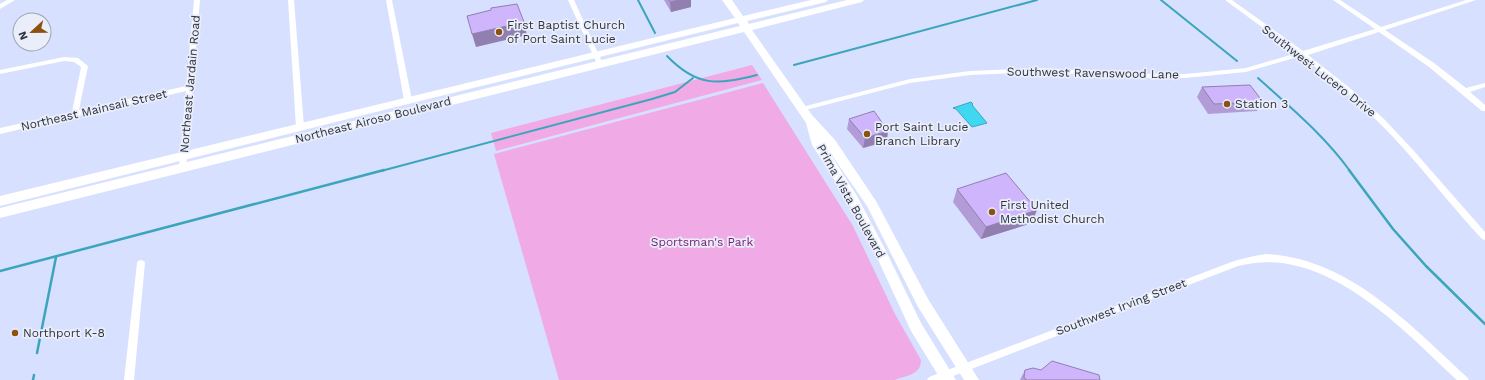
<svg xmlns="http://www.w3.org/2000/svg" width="1485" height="380" font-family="'Work Sans',sans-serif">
  <rect width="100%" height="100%" fill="#d7e0fe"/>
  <g fill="#f0abe6">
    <path d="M752,65L762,80L496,151L491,133Z"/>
    <path d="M763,83L853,226L895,314L921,360C921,375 907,375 895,380H559L494,154Z"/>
  </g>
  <path fill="#40d8f1" stroke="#3ba6bb" d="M971,102L973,104L972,105L987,123L972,127L956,109L953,108Z"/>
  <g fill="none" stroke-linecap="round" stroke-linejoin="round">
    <g stroke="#3ba6bb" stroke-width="2">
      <path d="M638,0L655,33"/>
      <path d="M1161,0L1237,61"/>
      <path d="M667,56C697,87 717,85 757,75"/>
      <path d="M794,65L1037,0"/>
      <path d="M1258,78C1290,107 1324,135 1350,171"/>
      <path d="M381,171L652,99L675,92L693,78"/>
    </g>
    <g stroke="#3ba6bb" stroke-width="2.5">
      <path d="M1349,170L1393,229L1426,266L1485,324"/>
      <path d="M0,271L384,170"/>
      <path d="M37,353L56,257"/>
      <path d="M33,380L34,375"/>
    </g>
    <g fill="#fff" fill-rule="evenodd">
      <path d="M7,0H15L0,9V4Z"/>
      <path d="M194,0H200L186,169H180L179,167L186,91L0,134V128L72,112L81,67L74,62L64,61L0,74V70L64,57L78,58L88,66L79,110L186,86Z"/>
      <path d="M288,0H294L304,127L300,130L296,127Z"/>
      <path d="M386,0H392L412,100L408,102L404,100Z"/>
      <path d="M568,0H574L603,64L602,66H600L597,64Z"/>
      <path d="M1225,0H1232L1303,51L1375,29L1333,0H1340L1381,27L1466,0H1476L1385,30L1434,63L1466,88L1485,83V87L1470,92L1485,105V111H1482L1429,67L1379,32L1308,55L1351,89L1384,119L1414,151L1485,232V240L1482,239C1451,206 1424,170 1393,137C1365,107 1334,81 1301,56L1246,72L1185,78H1151L1038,72L970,75L910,83L802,111L798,109L802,107L910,79L970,71L1038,68L1151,74H1185L1246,68L1297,53Z"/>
      <path d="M1266,254C1349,258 1410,325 1467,377L1469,380H1457C1401,328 1324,243 1238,266L943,380H927L929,377L1234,261L1254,256Z"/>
      <path d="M141,260L144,261L145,263L134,380H124L137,263L138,261Z"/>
    </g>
    <path fill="#fff" fill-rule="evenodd" d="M722,0H732L743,16L811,0H828L826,2L747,21L749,24L847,0H864L862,2L752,30L812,115L835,140L876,201L928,299L979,380H964L918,307L867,206L822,141L857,196L886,251L921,323L956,380H941L911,331L874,251L848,201L812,145L806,123L744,32L0,218V208L740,26L738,23L408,104L0,206V196L735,18Z"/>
  </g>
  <g fill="#b29cd8">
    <path d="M664,0H691V7L671,12Z"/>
    <path d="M1202,87L1263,102L1257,111L1208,114L1197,97Z"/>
    <path d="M849,119L887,141L863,148L847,129Z"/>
    <path d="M957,189L1032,223L981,239L953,202Z"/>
    <path d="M1025,370H1041L1100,380H1020Z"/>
  </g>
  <g fill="#917fb0">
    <path d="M679,0H691V7L671,12L670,2Z"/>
    <path d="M524,22L527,35L476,47L472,34Z"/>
    <path d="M888,131L887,141L863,148L865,138Z"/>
    <path d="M1037,210L1032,223L981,239L986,227Z"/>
  </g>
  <g fill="#cfb5fb" stroke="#917fb0">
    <path d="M669,0H679L670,2Z"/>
    <path d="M517,4L524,22L472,34L467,16L491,10V8Z"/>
    <path d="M1250,85L1263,102L1214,104L1202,87Z"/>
    <path d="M874,111L888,131L865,138L849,119Z"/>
    <path d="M1006,173L1037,210L986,227L957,189Z"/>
    <path d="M1052,361L1099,375L1100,380H1026L1024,377L1025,370L1033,368L1041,370Z"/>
  </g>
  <g fill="#8d510f" stroke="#eaeefa" stroke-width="1.5">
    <circle cx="499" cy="32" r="4"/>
    <circle cx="1227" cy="104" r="4"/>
    <circle cx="867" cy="134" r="4"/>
    <circle cx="992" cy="212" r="4"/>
    <circle cx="15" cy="333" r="4"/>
  </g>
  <g text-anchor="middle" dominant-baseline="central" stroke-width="3.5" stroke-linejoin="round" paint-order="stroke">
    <g font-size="12" fill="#2f333e" stroke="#eaeefa" text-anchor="start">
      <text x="507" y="25">First Baptist Church<tspan x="507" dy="14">of Port Saint Lucie</tspan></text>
      <text x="1235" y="104">Station 3</text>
      <text x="875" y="127">Port Saint Lucie<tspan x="875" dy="14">Branch Library</tspan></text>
      <text x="1000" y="205">First United<tspan x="1000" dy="14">Methodist Church</tspan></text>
      <text x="23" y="333">Northport K-8</text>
    </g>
    <g font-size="12" fill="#2f333e" stroke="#eaeefa">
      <text transform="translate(1319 71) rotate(38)">Southwest Lucero Drive</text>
      <text transform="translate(1093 73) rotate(1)">Southwest Ravenswood Lane</text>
      <text transform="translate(190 84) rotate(-85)">Northeast Jardain Road</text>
      <text transform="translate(94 110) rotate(-13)">Northeast Mainsail Street</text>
      <text transform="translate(373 120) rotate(-14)">Northeast Airoso Boulevard</text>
      <text transform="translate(851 201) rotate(61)">Prima Vista Boulevard</text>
      <text transform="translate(1121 307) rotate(-21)">Southwest Irving Street</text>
    </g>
    <g font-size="12" fill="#781d70" stroke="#eaeefa">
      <text x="702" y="242">Sportsman's Park</text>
    </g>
  </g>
  <g transform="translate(32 32) rotate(248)"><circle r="19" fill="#eaeefa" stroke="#9fa3af"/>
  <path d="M0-3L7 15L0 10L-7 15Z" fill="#8d510f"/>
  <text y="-6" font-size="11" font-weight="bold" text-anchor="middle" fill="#2f333e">N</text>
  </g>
</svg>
